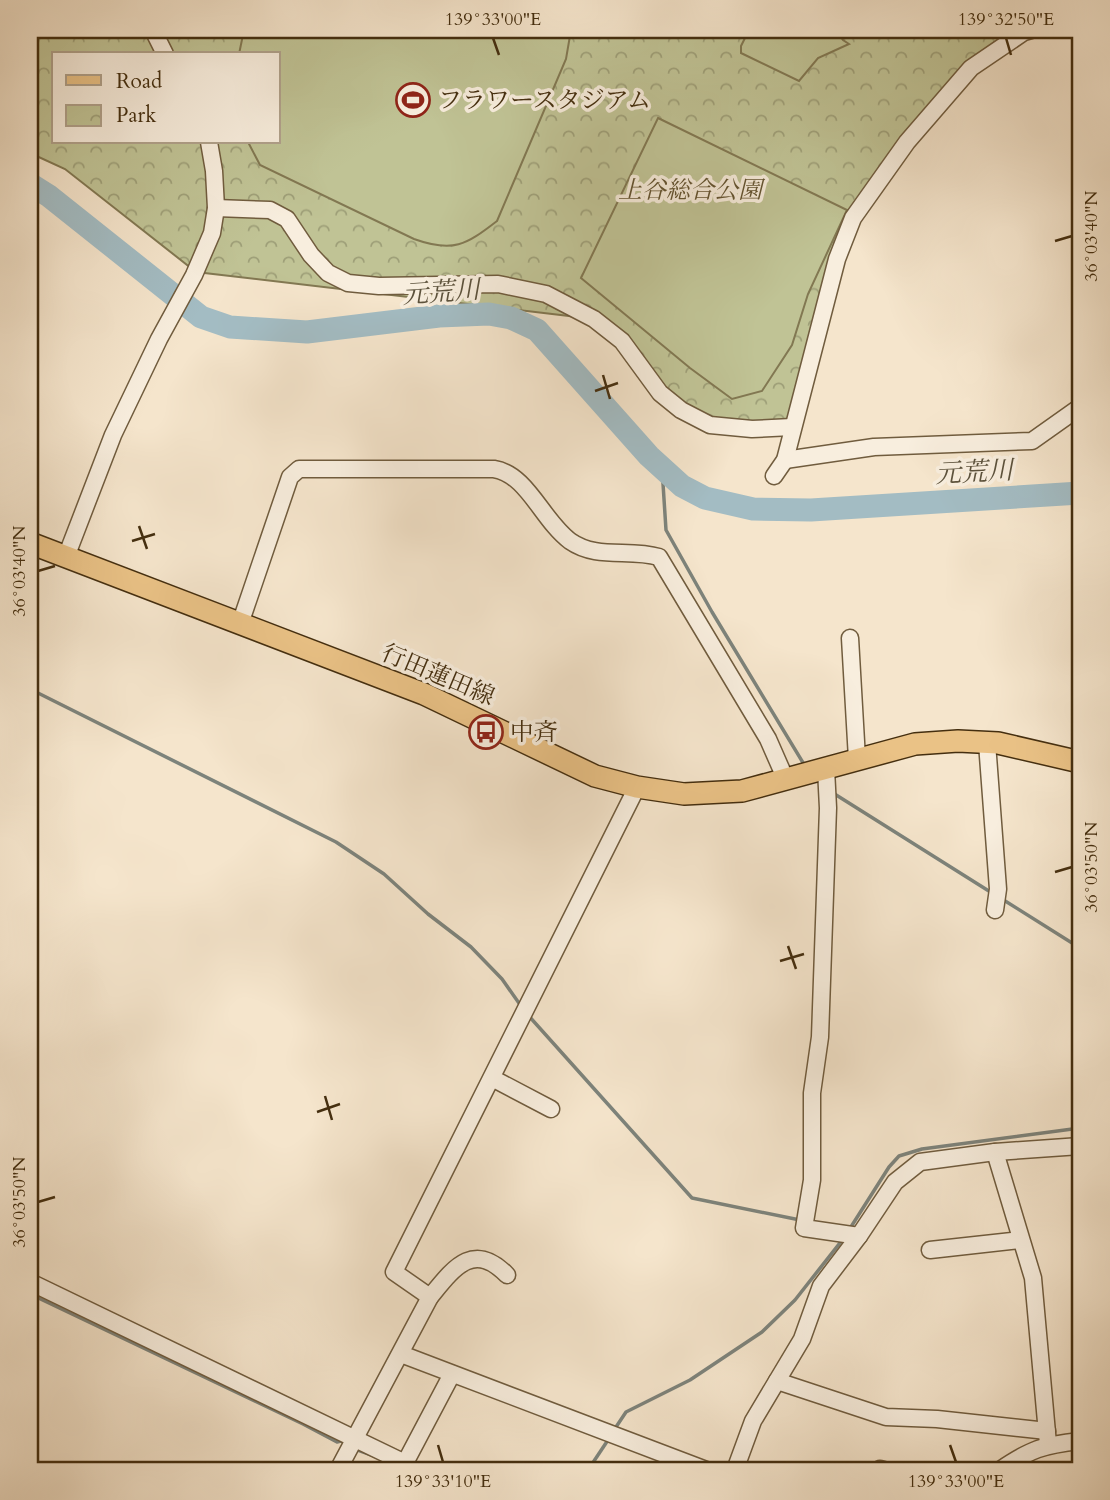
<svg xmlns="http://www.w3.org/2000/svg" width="1110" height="1500" font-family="Cardo,'Noto Serif JP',serif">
  <defs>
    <pattern id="park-crowns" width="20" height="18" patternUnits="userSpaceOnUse" patternTransform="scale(1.75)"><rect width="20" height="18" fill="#c0c395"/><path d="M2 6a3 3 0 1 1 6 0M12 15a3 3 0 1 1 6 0" fill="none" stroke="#9e9f78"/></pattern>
  </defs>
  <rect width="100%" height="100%" fill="#f5e5cc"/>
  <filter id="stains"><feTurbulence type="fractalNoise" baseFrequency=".00286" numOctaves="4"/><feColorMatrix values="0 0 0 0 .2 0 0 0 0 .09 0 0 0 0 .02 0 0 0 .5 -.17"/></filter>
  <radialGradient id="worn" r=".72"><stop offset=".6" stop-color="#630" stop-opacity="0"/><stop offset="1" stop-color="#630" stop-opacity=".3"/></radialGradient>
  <path fill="url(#park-crowns)" stroke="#827852" stroke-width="2" fill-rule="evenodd" d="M30,30H1031L971,68L907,142L837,259L792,427L710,425L681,410L594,319L196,272L65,169L30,153ZM54,54H278V142H54Z"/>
  <g fill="#c0c395" stroke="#827852" stroke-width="2">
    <path d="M244,30H571L566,59L497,221C466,245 453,253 414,239L260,165L248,142H278V54H239Z"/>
    <path d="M749,30H836L843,40L849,44L818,58L799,81L741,53V46Z"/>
    <path d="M658,118L847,210L808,294L792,345L762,391L732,399L690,368L581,278Z"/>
  </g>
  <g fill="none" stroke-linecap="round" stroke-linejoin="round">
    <g stroke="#7d837b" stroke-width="3.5">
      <path d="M662,468L666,530L712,612L805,766"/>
      <path d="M30,689L336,842L384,874L428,914L471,947L502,979L521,1006"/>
      <path d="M833,793L992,893"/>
      <path d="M1002,899L1080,948"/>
      <path d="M528,1015L692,1198L800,1220"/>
      <path d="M849,1230L889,1167L899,1156L922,1149L1080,1128"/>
      <path d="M30,1294L303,1424L337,1442L341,1441L348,1445"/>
      <path d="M614,1430L626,1412L690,1380L762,1332L795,1300L843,1239"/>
      <path d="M355,1449L377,1457"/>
      <path d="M407,1467L419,1470"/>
      <path d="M588,1470L610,1437"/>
    </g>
    <path stroke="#a3bcc3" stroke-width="23" d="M30,184L49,196L201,317L230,327L307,332L439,316L489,314L511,318L537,330L649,456L682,486L705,498L753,509L811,510L1080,493"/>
    <g stroke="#705c3e" stroke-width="19">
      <g id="minor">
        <path d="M153,30L165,54"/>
        <path d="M216,208L270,210L287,219L311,255L328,273L348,283L379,286L498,284L546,294L594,319L622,341L660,393L681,410L710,425L752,429L792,427"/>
        <path d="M785,460L874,447L1032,441L1080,407"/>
        <path d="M774,476L785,460L837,259L853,218L907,142L971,68L1024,32L1031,30"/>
        <path d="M66,557L113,435L159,339L194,275L212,233L216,208L214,171L209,142"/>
        <path d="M240,624L290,477L299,469H494C527,474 542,520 570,541C597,560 629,548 659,557L768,739L786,780"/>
        <path d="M850,638L857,759"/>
        <path d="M987,743L998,889L995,910"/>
        <path d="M826,769L828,808L820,1037L812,1093V1180L804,1228L859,1236"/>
        <path d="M492,1078L551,1109"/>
        <path d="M995,1152L1033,1278L1048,1444"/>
        <path d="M930,1250L1020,1240"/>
        <path d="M30,1282L405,1463L452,1374"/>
        <path d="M430,1297C453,1269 473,1240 507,1275"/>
        <path d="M401,1354L706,1470"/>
        <path d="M777,1381L886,1417L937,1419L1047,1431"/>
        <path d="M880,1469L884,1470"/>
        <path d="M338,1470L430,1297L394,1272L637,787"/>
        <path d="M735,1470L753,1421L802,1339L821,1286L859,1236L895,1182L920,1162L995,1152L1080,1146"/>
        <path d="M1000,1470C1031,1449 1043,1445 1080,1441"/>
      </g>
    </g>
    <g stroke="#442e0f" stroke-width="24">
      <path id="major" d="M30,543L424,694L595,776L637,787L684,794L742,791L915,744L958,741L998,743L1080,762"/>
    </g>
    <use href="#minor" stroke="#f8eede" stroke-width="16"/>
    <use href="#major" stroke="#eac286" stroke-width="21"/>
  </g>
  <path fill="none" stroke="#442e0f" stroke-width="2.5" d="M493,38L499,55M1006,38L1011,55M1055,241L1072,236M603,375L610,399M595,391L618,383M139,526L147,549M132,541L155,534M38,571L55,566M1055,872L1072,867M788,946L796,969M780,961L804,954M325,1096L332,1120M317,1112L340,1104M38,1202L55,1197M438,1445L443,1462M950,1445L956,1462"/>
  <defs>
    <g id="stadium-ring" transform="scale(1.75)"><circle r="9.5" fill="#f8eede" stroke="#8f2418" stroke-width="1.5"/><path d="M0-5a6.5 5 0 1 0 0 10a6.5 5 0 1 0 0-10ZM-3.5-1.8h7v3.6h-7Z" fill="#8f2418"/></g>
    <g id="bus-ring" transform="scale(1.75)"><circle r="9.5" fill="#f8eede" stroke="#8f2418" stroke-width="1.5"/><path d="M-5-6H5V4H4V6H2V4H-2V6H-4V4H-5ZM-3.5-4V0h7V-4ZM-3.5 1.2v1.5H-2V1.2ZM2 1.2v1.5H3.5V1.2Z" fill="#8f2418"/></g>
  </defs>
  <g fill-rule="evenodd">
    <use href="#stadium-ring" x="413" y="100"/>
    <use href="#bus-ring" x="486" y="732"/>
  </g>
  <g text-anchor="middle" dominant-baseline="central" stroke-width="7" stroke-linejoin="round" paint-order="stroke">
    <g font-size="24" fill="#442e0f" stroke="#f8eede" text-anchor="start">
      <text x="438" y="100">フラワースタジアム</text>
      <text x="510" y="732">中斉</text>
    </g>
    <g font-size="24" font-style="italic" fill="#635330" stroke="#f8eede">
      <text x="690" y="190">上谷総合公園</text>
    </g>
    <g font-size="24" fill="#442e0f" stroke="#f8eede">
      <text transform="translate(438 675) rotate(23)">行田蓮田線</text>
    </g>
    <g font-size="26" font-style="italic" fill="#5c523c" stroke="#f8eede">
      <text transform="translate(441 292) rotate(-4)">元荒川</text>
      <text transform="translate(974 472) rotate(-3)">元荒川</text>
    </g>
  </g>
  <rect width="1110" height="1500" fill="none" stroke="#f5e5cc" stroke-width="77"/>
  <rect x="52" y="52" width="228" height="91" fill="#f8eede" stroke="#b0a18b" stroke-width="2"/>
  <rect x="66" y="75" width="35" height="10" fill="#eac286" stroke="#b0a18b" stroke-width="2"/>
  <text x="116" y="88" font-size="21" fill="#442e0f">Road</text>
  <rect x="66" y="105" width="35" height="21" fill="url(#park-crowns)" stroke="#b0a18b" stroke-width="2"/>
  <text x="116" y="122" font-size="21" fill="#442e0f">Park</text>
  <rect x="38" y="38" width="1034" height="1424" fill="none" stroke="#442e0f" stroke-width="2.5"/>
  <g font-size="18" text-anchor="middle" fill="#442e0f">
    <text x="493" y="25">139°33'00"E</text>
    <text x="1006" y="25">139°32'50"E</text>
    <text transform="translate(1091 236) rotate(-90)" y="6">36°03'40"N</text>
    <text transform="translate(19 571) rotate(-90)" y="6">36°03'40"N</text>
    <text transform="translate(1091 867) rotate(-90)" y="6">36°03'50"N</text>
    <text transform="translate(19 1202) rotate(-90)" y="6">36°03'50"N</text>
    <text x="443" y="1487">139°33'10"E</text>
    <text x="956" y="1487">139°33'00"E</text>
  </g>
  <rect width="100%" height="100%" filter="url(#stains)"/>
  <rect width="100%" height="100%" fill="url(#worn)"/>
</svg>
